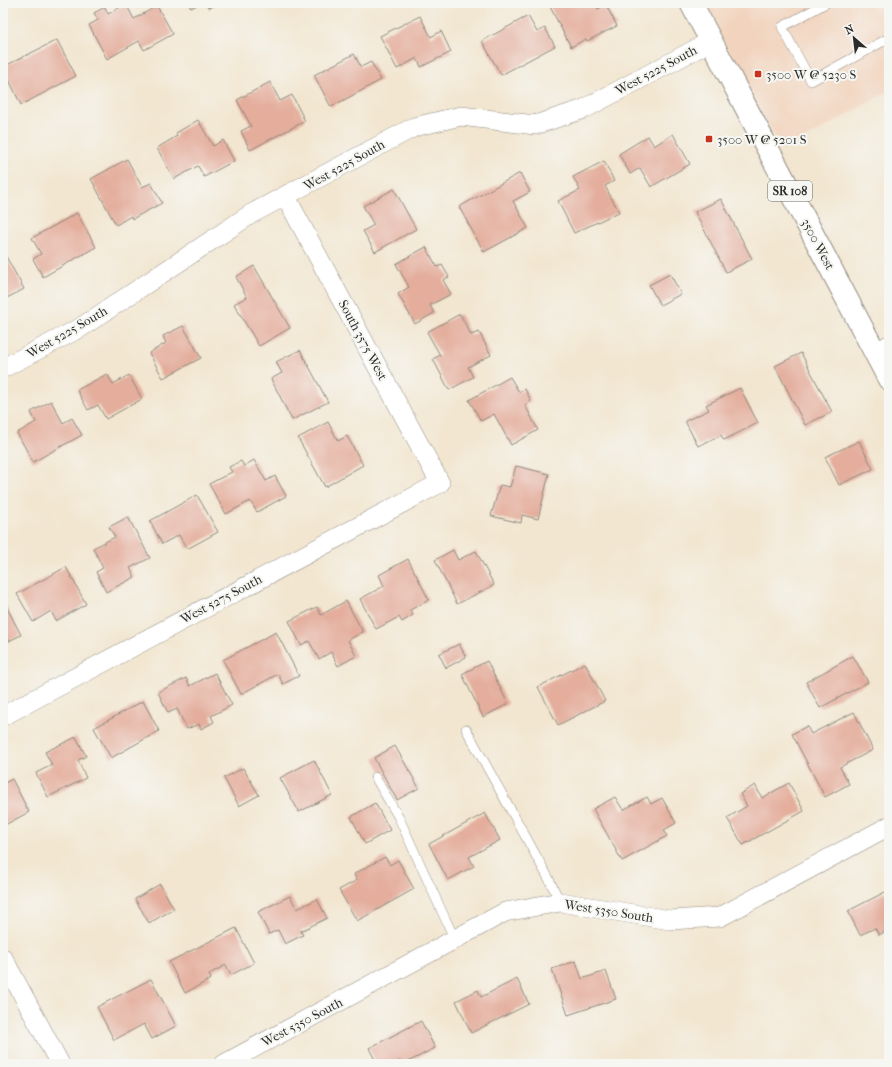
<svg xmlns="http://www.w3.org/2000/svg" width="892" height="1067" font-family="'IM FELL French Canon',serif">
  <rect width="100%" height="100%" fill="#f6f6f2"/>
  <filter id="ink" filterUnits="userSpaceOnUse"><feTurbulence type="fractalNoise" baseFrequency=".025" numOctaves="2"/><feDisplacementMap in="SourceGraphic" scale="8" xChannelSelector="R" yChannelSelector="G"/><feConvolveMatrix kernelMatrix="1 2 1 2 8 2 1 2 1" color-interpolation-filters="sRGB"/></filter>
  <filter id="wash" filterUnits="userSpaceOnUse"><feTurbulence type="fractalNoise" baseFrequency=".012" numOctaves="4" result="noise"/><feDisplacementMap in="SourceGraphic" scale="16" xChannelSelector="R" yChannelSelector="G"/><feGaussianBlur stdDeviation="0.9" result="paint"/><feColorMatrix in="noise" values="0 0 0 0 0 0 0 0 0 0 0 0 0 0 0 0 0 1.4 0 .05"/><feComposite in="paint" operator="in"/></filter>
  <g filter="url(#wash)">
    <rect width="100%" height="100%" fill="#f2e6d0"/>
    <path fill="#f2d4be" d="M703,3H889V91L783,151Z"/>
    <g id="blocks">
      <g fill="#e4ad9c">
        <path d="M188,3H201L191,8Z"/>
        <path d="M205,3H218L209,8Z"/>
        <path d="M548,3H595L598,9L606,5L617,26L587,41L586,39L571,47Z"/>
        <path d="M126,4L134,19L157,6L173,34L144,50L139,41L107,59L89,25L98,20L94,13L105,7L108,14Z"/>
        <path d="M420,16L431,37L441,31L451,52L421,67L417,58L397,69L380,36Z"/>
        <path d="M528,16L537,32L545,28L555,46L501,75L482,41Z"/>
        <path d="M57,40L76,76L21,105L3,67Z"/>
        <path d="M354,54L361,67L371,62L381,80L331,107L314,75Z"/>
        <path d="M270,82L280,101L292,95L305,121L250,150L241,131L251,126L237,100Z"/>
        <path d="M198,120L213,146L223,140L234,161L204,177L198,166L174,179L157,148L177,136L176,133Z"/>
        <path d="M673,134L690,164L651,187L640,168L630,174L619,154L648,136L654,146Z"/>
        <path d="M127,159L142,187L151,183L162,203L132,219L131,216L116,225L91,179Z"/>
        <path d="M604,161L614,181L605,186L619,212L574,233L558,201L580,190L573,177Z"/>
        <path d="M520,173L530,192L513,201L528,228L484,252L459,207Z"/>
        <path d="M394,189L416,229L375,252L363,231L374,225L363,206Z"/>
        <path d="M721,199L752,259L726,272L695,212Z"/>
        <path d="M77,213L96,247L43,277L33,259L41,254L32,238Z"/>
        <path d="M426,247L437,267L442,265L449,277L443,280L451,294L430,305L434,313L415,324L398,294L409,287L396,264Z"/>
        <path d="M3,251L24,289L3,300Z"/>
        <path d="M254,266L290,328L259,346L234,304L247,297L236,277Z"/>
        <path d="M670,274L681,294L660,305L649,285Z"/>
        <path d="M460,314L471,335L479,332L491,355L468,367L473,377L449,390L433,359L440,355L427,332Z"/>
        <path d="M183,326L201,358L163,378L149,353L166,343L163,336Z"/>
        <path d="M300,350L328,402L292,420L271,379L282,373L276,362Z"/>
        <path d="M801,353L832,412L805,425L775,366Z"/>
        <path d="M107,374L113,384L129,375L142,399L106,419L98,405L88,410L77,390Z"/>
        <path d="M510,377L519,392L525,389L531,401L525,405L538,430L511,445L494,414L481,421L469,400Z"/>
        <path d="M740,388L758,423L724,440L721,435L698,446L685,421L709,410L706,405Z"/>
        <path d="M51,401L63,423L72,418L82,435L33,462L17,433L36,422L31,412Z"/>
        <path d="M328,422L338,441L347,436L363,465L325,487L298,438Z"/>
        <path d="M859,441L873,469L839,485L825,457Z"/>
        <path d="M254,460L266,481L275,476L286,496L257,512L250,501L226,514L209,484L232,472L229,467L241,461L244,466Z"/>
        <path d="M516,466L549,474L538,519L522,515L521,523L491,516L500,485L510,487Z"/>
        <path d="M197,495L218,532L187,549L179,535L162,544L150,521Z"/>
        <path d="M128,517L150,558L130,568L135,577L106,592L96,572L103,568L93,548L115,537L109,527Z"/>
        <path d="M453,550L458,560L476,551L494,585L457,604L435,560Z"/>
        <path d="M408,559L429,600L410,610L413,615L402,622L399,617L376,629L360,599L384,586L379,575Z"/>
        <path d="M66,567L86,604L56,621L51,611L33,622L17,594Z"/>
        <path d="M3,600L21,635L3,644Z"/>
        <path d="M346,601L363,632L348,640L356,656L338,666L331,652L319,659L309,641L301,645L289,621L317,607L321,615Z"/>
        <path d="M276,632L299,676L283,684L278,674L241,694L223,660Z"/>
        <path d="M459,644L466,657L446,668L439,654Z"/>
        <path d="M853,656L868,682L820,708L806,682Z"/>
        <path d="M487,661L508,704L483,717L462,674Z"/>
        <path d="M585,663L605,701L558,725L538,687Z"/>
        <path d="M215,673L232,705L211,716L214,722L201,729L199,724L187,729L177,709L168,713L158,692L186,678L190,686Z"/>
        <path d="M143,701L159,731L111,758L94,728Z"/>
        <path d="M854,712L873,750L840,767L849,784L825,797L792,734L807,726L811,734Z"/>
        <path d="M76,737L86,756L78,760L86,778L48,797L36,773L52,765L45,752Z"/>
        <path d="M395,746L419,788L397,800L374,758Z"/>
        <path d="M314,760L332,795L299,812L280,778Z"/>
        <path d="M243,768L259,795L239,806L224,778Z"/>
        <path d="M12,779L29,812L3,826V784Z"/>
        <path d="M789,783L804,811L743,845L727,818L747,806L740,794L755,785L762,798Z"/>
        <path d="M615,797L623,810L647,797L651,804L662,798L676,823L664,830L667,836L622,861L593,809Z"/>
        <path d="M375,803L390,830L365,844L351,817Z"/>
        <path d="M485,813L500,840L469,857L474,866L448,880L429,844Z"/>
        <path d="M385,857L390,865L398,860L414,889L357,921L339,890L357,880L354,874Z"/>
        <path d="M160,884L174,909L149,923L135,899Z"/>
        <path d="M889,890V929L879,935L875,928L860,935L848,911Z"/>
        <path d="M290,896L297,909L317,899L327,918L301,931L303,935L285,944L278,930L269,934L258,912Z"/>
        <path d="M236,928L254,963L231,975L226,965L209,974L211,979L185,993L169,962Z"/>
        <path d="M576,961L582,979L606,971L616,999L568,1015L552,969Z"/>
        <path d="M151,979L176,1026L152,1039L144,1024L114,1040L97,1007Z"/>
        <path d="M517,979L529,1004L471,1033L456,1001L478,990L481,997Z"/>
        <path d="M421,1021L435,1048L404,1064L400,1061L393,1064H377L369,1048Z"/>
      </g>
    </g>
  </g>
  <g filter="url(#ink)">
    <use href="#blocks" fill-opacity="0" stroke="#8e887e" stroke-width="1"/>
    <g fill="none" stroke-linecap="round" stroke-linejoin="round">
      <g stroke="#8e887e" stroke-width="10">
        <g id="service">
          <path d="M826,3L782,27L811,81L889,38"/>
          <path d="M466,729L549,879L560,902"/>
          <path d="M375,777L399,818L455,940"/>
        </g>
      </g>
      <g stroke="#8e887e" stroke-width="20">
        <g id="minor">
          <path d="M875,353L889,345"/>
          <path d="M3,368L80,328L251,214L414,127L461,116L535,125L584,109L711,41"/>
          <path d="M3,716L440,483L286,197"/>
          <path d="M3,958L60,1064"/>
          <path d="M224,1064L505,912L560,902L670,920L720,917L889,826"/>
        </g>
      </g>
      <g stroke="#8e887e" stroke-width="24">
        <path id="primary" d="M691,3L889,379"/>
      </g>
      <use href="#service" stroke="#fff" stroke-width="9"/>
      <use href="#minor" stroke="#fff" stroke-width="19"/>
      <use href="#primary" stroke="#fff" stroke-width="22"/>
    </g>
  </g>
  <g fill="#c8321e" stroke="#f6f6f2" stroke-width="1.5">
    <rect x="754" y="70" width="8" height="8" rx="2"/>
    <rect x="705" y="135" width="8" height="8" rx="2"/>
  </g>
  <g text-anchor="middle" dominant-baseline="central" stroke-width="4" stroke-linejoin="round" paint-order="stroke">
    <rect fill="#f6f6f2" stroke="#686867" stroke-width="1" x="768" y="181" width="44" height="20" rx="3"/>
    <g font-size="12" font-weight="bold" fill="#2b2b2b">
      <text x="790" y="191">SR 108</text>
    </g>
    <g font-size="13" fill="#2b2b2b" stroke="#f6f6f2">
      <text transform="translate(656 70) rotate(-28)">West 5225 South</text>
      <text transform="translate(344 165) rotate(-29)">West 5225 South</text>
      <text transform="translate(818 244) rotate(62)">3500 West</text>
      <text transform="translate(67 332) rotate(-30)">West 5225 South</text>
      <text transform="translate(363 340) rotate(62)">South 3575 West</text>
      <text transform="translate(221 599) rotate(-28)">West 5275 South</text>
      <text transform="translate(609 911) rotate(9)">West 5350 South</text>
      <text transform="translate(302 1022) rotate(-28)">West 5350 South</text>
    </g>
    <g font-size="13" fill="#2b2b2b" stroke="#f6f6f2" text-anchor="start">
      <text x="766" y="74">3500 W @ 5230 S</text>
      <text x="717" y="139">3500 W @ 5201 S</text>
    </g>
  </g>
  <rect width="892" height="1067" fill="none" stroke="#f6f6f2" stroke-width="16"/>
  <g transform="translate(854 38) rotate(332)" stroke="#f6f6f2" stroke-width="3" paint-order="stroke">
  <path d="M0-3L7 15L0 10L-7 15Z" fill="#2b2b2b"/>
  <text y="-6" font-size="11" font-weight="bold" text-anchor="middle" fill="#2b2b2b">N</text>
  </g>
</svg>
